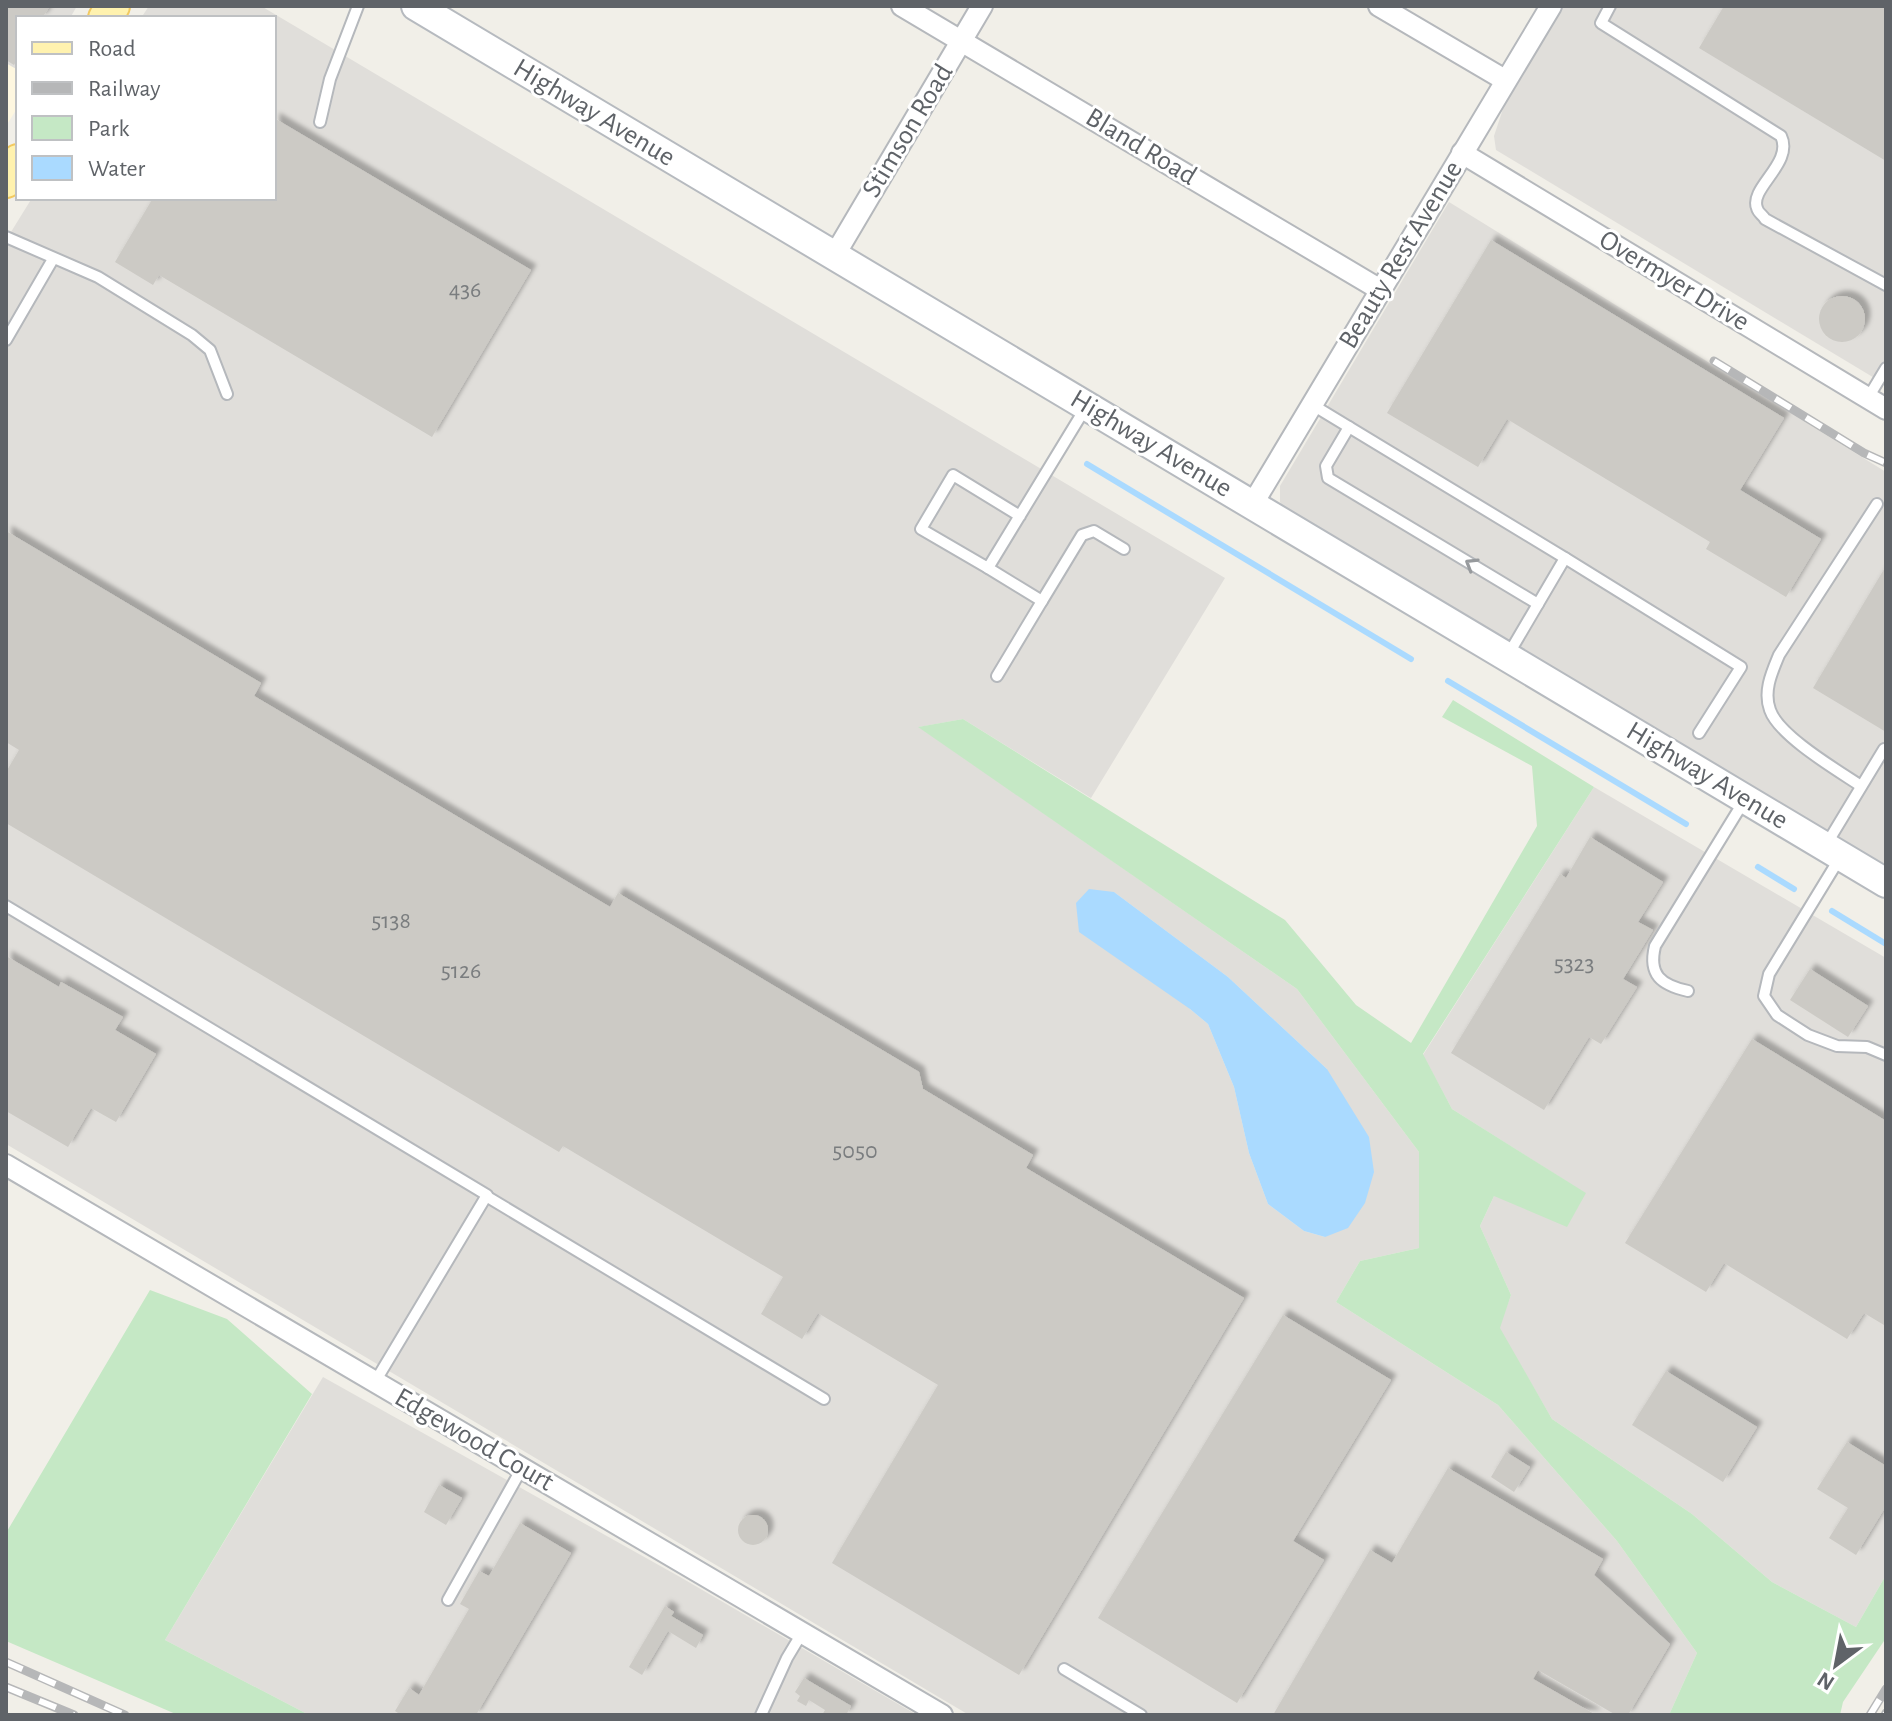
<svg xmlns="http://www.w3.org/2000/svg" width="1892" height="1721" font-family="'Alegreya Sans',sans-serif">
  <defs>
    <filter id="shadow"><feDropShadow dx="5.5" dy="-5.5" stdDeviation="2" flood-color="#0004"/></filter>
  </defs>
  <rect width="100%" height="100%" fill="#f1efe8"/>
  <path fill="#fef7e0" d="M6,63L18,70V107L6,126Z"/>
  <g fill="#e0deda" fill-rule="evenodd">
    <path d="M6,6H77L70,18H18V70L6,63Z"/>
    <path d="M149,6H261L1225,578L1091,798L963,719L919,727L1297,989L1419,1152V1248L1360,1261L1336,1302L1498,1405L1617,1541L1697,1653L1669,1715H969L6,1144V240L32,198H274V18H141ZM1114,892L1228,977L1327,1069L1325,1237L1304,1231L1268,1204L1249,1153L1234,1087L1208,1024L1190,1009Z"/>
    <path d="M1563,6H1886V385L1496,150L1494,136L1506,100Z"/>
    <path d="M1449,202L1886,472V871L1287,514L1280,502V486Z"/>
    <path d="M1594,787L1886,958V1575L1856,1627L1772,1582L1692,1514L1552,1419L1499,1328L1511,1295L1480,1226L1494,1196L1585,1193L1452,1109L1423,1055Z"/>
    <path d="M323,1377L680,1577L917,1715H309L165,1640Z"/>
  </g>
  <g fill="#c5e8c5">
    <path d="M1453,700L1594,787L1423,1054L1452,1109L1586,1193L1567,1227L1494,1196L1480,1226L1511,1295L1500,1328L1552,1419L1692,1514L1772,1582L1856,1627L1886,1575V1638L1843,1702L1840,1715H1669L1697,1653L1617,1541L1498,1405L1336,1302L1360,1261L1419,1248V1152L1297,989L918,727L963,719L1285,920L1356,1005L1411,1043L1537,826L1532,766L1442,717Z"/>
    <path d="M150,1290L227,1319L312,1394L165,1640L309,1715H178L6,1641V1533Z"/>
  </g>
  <path fill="#aadaff" d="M1089,889L1114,892L1228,977L1327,1069L1369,1137L1374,1172L1365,1203L1348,1228L1325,1237L1304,1231L1268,1204L1249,1153L1234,1087L1208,1024L1190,1009L1079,932L1076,903Z"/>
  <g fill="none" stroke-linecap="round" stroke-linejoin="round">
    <g stroke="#aadaff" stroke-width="6">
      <path d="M1087,464L1411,659"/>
      <path d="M1448,681L1686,824"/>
      <path d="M1758,867L1794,889"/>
      <path d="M1832,911L1886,944"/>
    </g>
  </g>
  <g fill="#cccac5" filter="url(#shadow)">
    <path d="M6,6H50L42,18H18V58L14,65L6,60Z"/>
    <path d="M1724,6H1886V161L1699,48Z"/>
    <path d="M274,118L531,270L432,437L159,275L153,285L115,262L153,198H274Z"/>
    <path d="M1491,240L1784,418L1740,490L1821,539L1786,597L1706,549L1710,542L1507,419L1478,467L1387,413Z"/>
    <circle cx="1842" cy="319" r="23"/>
    <path d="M6,531L261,683L254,696L610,907L618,893L919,1072L923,1089L1033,1155L1026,1168L1244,1298L1019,1675L832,1563L938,1385L818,1313L802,1339L761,1314L783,1277L563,1146L559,1152L6,823V772L19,750L6,742Z"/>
    <path d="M1886,566V732L1813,688Z"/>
    <path d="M1590,837L1663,882L1638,922L1653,930L1623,979L1637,987L1601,1044L1589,1037L1544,1110L1451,1053L1560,874L1566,878Z"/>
    <path d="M6,956L59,987L61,982L123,1017L115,1030L156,1054L116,1122L91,1108L68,1147L6,1111Z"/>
    <path d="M1810,969L1868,1006L1848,1037L1790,1000Z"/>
    <path d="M1752,1039L1886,1121L1884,1325L1864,1313L1847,1339L1724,1263L1706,1292L1625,1243Z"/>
    <path d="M1283,1315L1391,1380L1293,1541L1324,1560L1237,1703L1098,1618Z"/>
    <path d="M1666,1371L1757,1427L1723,1482L1632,1425Z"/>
    <path d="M1847,1442L1886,1466V1506L1856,1555L1829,1538L1848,1508L1817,1489Z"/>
    <path d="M1506,1452L1530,1467L1514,1492L1491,1477Z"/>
    <path d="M1448,1468L1603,1559L1594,1575L1670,1644L1628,1715H1616L1538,1670L1533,1679L1596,1715H1273L1370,1550L1392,1563Z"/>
    <path d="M439,1485L462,1498L446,1525L424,1512Z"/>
    <circle cx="753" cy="1530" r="15"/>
    <path d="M520,1523L571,1553L476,1715H401L395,1711L409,1688L419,1695L469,1609L460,1604L479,1571L489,1576Z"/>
    <path d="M665,1606L674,1612L671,1616L703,1635L696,1648L668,1631L642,1675L629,1667Z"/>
    <path d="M804,1678L851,1706L846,1715H822L825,1710L809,1700L806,1706L797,1701L800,1696L795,1692Z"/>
  </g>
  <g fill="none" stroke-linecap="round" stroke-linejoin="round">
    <g stroke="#b5b8bc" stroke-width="14">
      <g id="lane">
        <path d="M1610,6L1601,23L1781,136C1794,163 1749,188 1757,208C1758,213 1763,215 1765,219L1886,285"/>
        <path d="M320,122L330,79L358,6"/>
        <path d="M6,237L98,277L192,335L210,350L227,394"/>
        <path d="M6,340L53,259"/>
        <path d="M1868,398L1886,368"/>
        <path d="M1311,404L1565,558"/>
        <path d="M1349,427L1326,466L1328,478L1538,604"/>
        <path d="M1020,516L953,475L921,529L988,568L1086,407"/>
        <path d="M988,568L1042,601L997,676"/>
        <path d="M1042,601L1082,535L1094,531L1124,549"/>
        <path d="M1508,655L1565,558L1741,667L1699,733"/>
        <path d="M1861,786C1837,770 1779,736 1770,710C1763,691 1772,672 1779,655L1877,504"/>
        <path d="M1826,845L1884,749"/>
        <path d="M1841,856L1769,974L1764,996L1777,1015L1808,1035L1837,1046L1867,1047L1886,1055"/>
        <path d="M6,906L487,1195L375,1382"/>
        <path d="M1688,991C1661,985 1648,975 1655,946L1744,801"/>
        <path d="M486,1196L824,1399"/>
        <path d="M448,1600L522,1468"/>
        <path d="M1064,1669L1141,1715"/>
        <path d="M761,1715L787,1658L802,1633"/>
      </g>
    </g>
    <g stroke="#b5b8bc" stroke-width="24">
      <g id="street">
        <path d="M902,6L1379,289"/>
        <path d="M1379,6L1505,80"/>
        <path d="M1462,153L1886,409"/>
        <path d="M834,256L982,6"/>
        <path d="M1252,505L1551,6"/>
        <path d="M6,1165L942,1715"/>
      </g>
    </g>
    <g stroke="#b6babf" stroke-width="32">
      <path id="secondary" d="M416,6L1886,883"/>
    </g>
    <g stroke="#f2c960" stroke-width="36">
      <g id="primary">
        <path d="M105,18L113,6"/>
        <path d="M6,181L18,161"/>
      </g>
    </g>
    <use href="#lane" stroke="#fff" stroke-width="10"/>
    <use href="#street" stroke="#fff" stroke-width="20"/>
    <use href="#secondary" stroke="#fff" stroke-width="28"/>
    <use href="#primary" stroke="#fff2af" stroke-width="32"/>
    <g stroke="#b6b7b8" stroke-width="9">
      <g id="rail">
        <path d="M1714,361L1864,453L1886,463"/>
        <path d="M6,1662L125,1715"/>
        <path d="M6,1687L74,1715"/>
        <path d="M1870,1715L1886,1689"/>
        <path d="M1885,1715L1886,1713"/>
      </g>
    </g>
    <use href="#rail" stroke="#fff" stroke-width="6" stroke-dasharray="18" stroke-linecap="butt"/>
  </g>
  <defs><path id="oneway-chevron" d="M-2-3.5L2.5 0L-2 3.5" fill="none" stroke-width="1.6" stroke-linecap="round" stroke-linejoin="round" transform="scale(2)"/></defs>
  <use stroke="#979a9d" href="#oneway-chevron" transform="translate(1471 564) rotate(-149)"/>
  <g text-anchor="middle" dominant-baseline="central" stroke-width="6" stroke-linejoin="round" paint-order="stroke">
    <g font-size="24" fill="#7a7d7f">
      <text x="465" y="290">436</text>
      <text x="391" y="921">5138</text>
      <text x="1574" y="964">5323</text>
      <text x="461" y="971">5126</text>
      <text x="855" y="1151">5050</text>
    </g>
    <g font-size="28" fill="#5f6368" stroke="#fff">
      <text transform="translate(594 113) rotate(31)">Highway Avenue</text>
      <text transform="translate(908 131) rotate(-59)">Stimson Road</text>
      <text transform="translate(1141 147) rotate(31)">Bland Road</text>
      <text transform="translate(1401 255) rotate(-59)">Beauty Rest Avenue</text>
      <text transform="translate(1674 281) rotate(31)">Overmyer Drive</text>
      <text transform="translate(1151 444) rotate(31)">Highway Avenue</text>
      <text transform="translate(1707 776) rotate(31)">Highway Avenue</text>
      <text transform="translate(474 1440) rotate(30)">Edgewood Court</text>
    </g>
  </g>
  <rect width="1892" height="1721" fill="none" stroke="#5f6368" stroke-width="16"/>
  <rect x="16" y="16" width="260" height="184" fill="#ffffff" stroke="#bfc1c3" stroke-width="2"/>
  <rect x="32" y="42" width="40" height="12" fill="#fff2af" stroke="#bfc1c3" stroke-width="2"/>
  <text x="88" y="56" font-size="24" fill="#5f6368">Road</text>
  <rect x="32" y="82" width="40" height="12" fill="#b6b7b8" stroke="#bfc1c3" stroke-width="2"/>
  <text x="88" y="96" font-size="24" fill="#5f6368">Railway</text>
  <rect x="32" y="116" width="40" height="24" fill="#c5e8c5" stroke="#bfc1c3" stroke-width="2"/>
  <text x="88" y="136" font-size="24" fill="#5f6368">Park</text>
  <rect x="32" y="156" width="40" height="24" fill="#aadaff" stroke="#bfc1c3" stroke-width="2"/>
  <text x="88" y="176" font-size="24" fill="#5f6368">Water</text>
  <g transform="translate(1836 1665) rotate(212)" stroke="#ffffff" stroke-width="6" paint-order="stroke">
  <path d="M0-6L14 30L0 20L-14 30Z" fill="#5f6368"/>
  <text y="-12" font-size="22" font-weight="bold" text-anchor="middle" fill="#5f6368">N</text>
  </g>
</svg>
